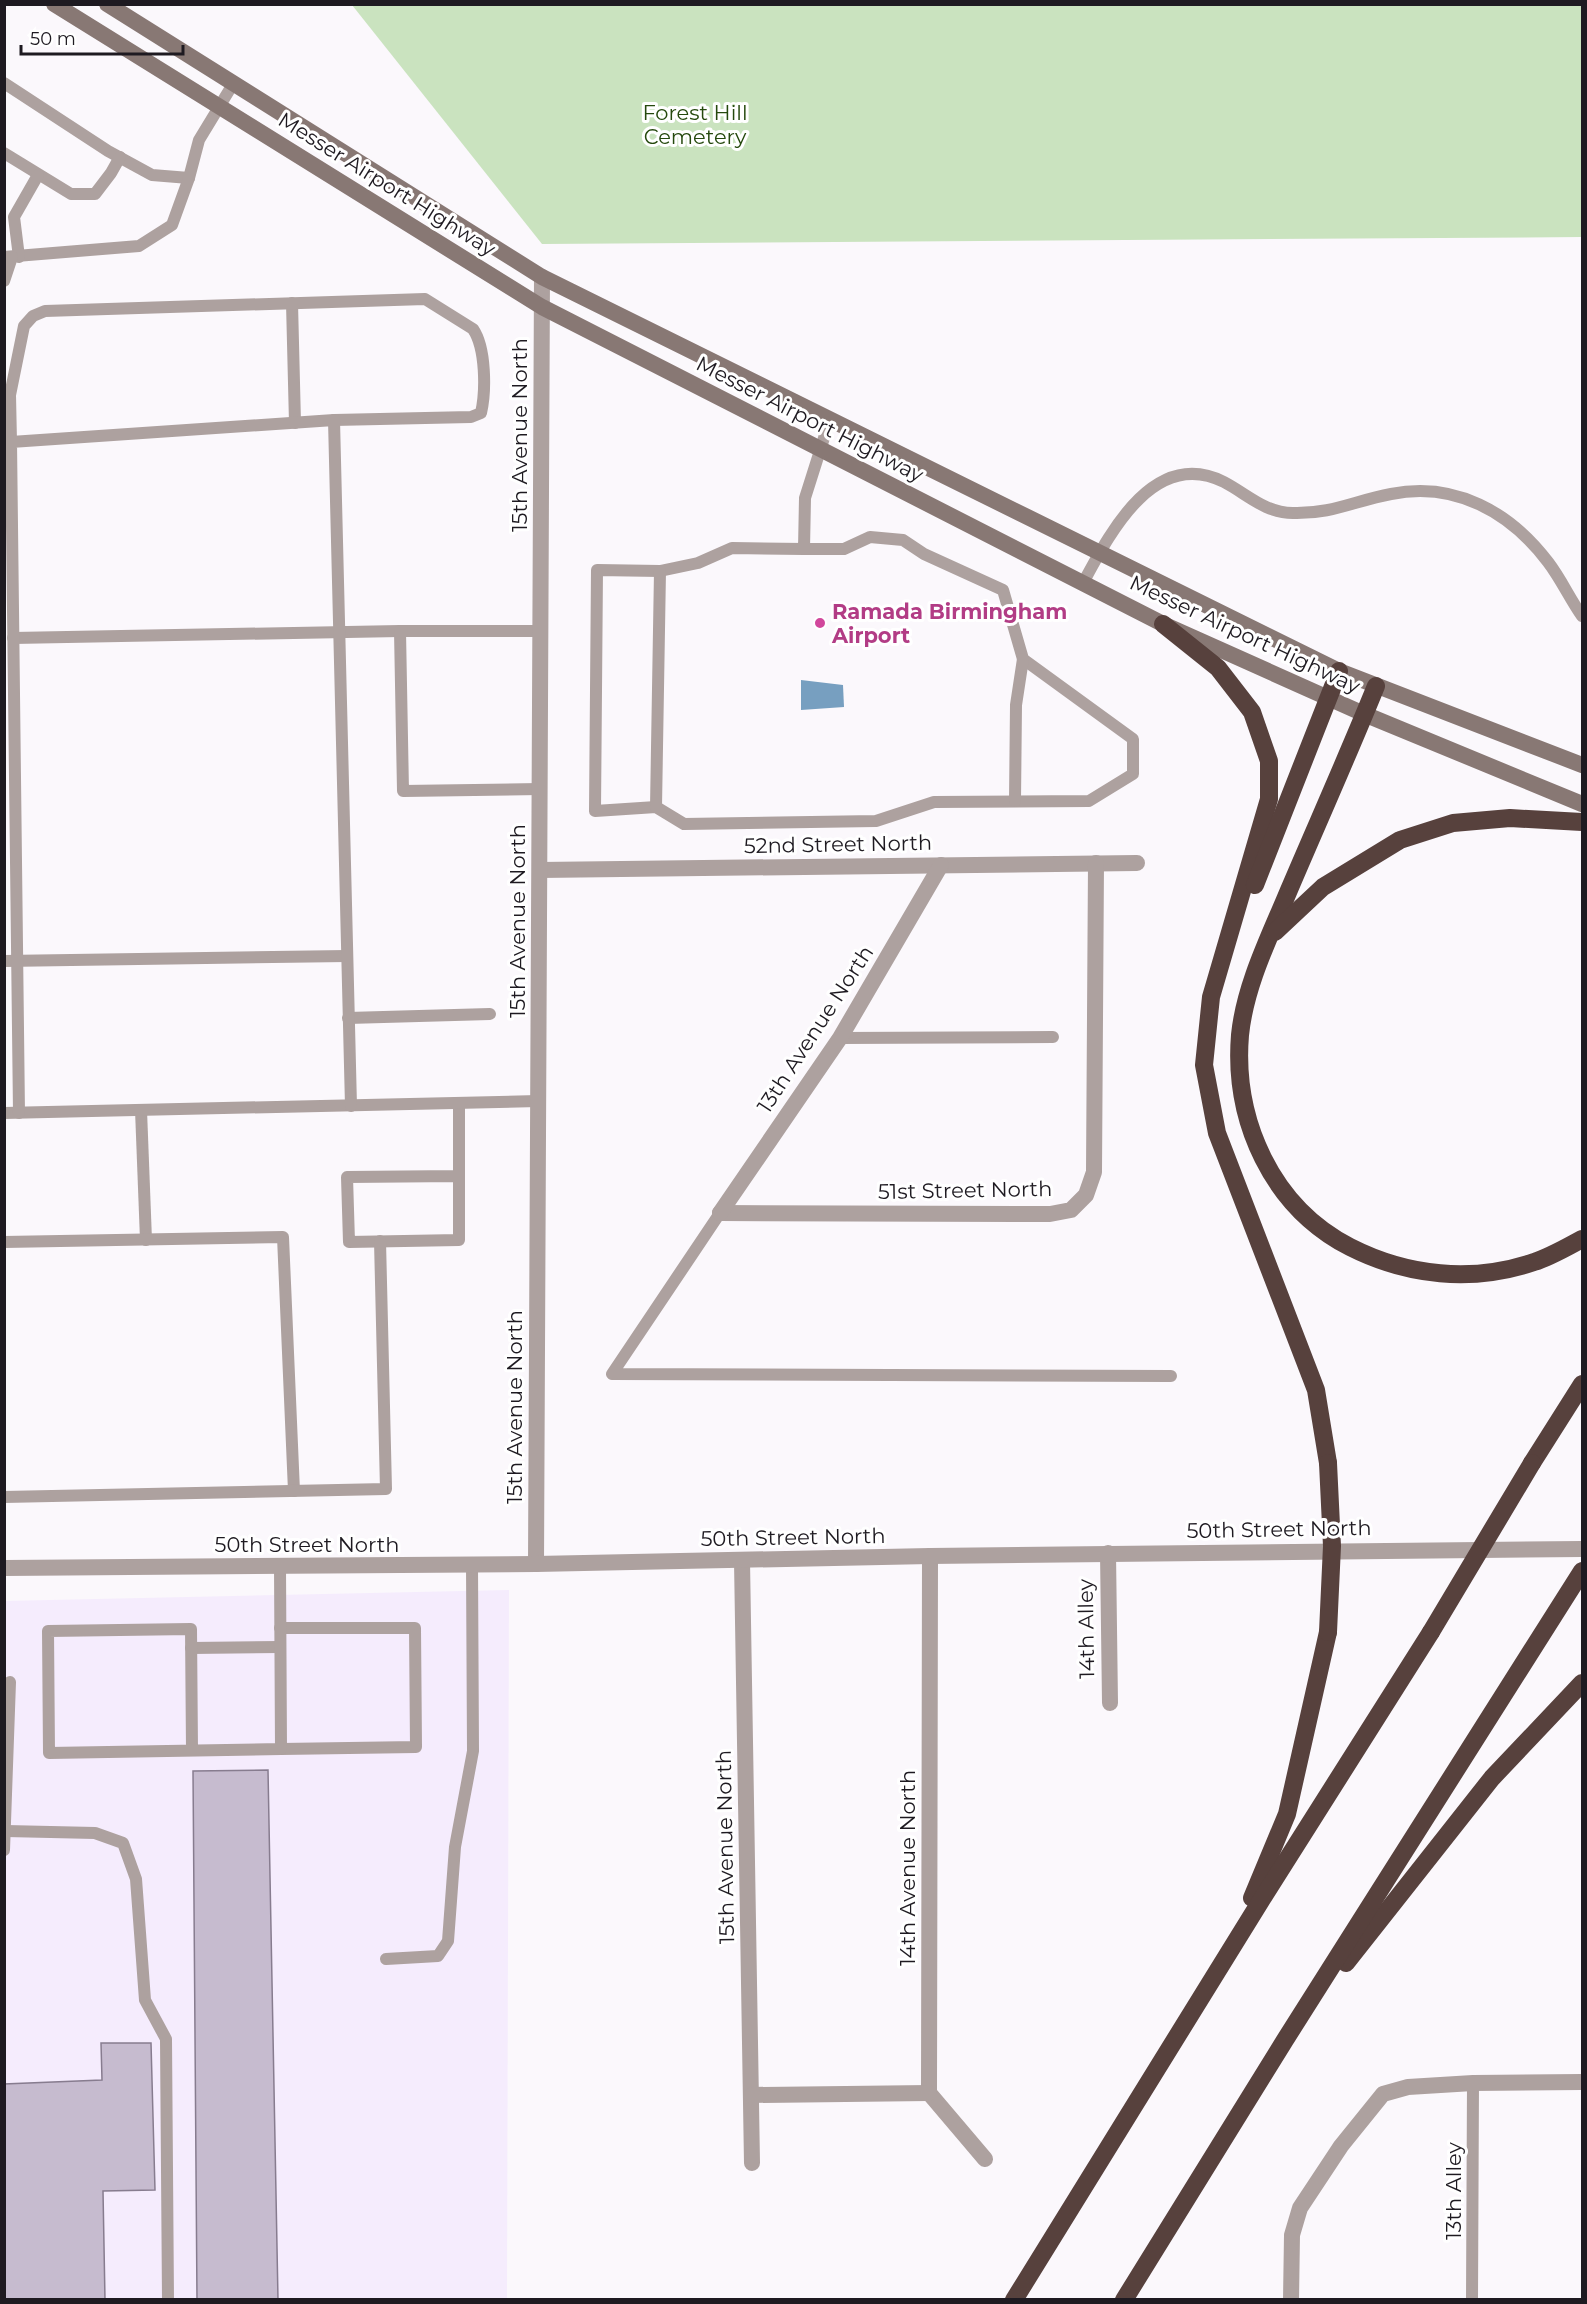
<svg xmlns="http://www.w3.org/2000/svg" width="1587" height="2304" font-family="Montserrat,sans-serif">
  <rect width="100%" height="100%" fill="#fbf8fc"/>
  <path fill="#f5ecfd" d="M509,1590L507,2299H5L4,1601Z"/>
  <path fill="#cae3bf" d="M352,5H1582V237L542,244Z"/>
  <path fill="#779fc0" d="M801,680L843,685L844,707L801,710Z"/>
  <g fill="#c6bbcf" stroke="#877c8f" stroke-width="1.5">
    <path d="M268,1770L278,2300H197L193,1771Z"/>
    <path d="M101,2043H151L155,2190L103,2191L105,2300H4V2084L102,2080Z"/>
  </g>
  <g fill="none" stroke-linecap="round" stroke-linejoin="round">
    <g stroke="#ada19f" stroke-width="12">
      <path d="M4,83L108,151L152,175L189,178"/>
      <path d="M4,153L71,194H95L111,173L120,157"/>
      <path d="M4,257L139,246L172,225L189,178L199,140L233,84"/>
      <path d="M19,257L14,217L38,175"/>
      <path d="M4,281L12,257"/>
      <path d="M292,303L295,423"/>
      <path d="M11,442L10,395L24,326L33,316L45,311L425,299L473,329C486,348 486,391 481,413L471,417L334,420"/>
      <path d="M804,549H844L870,537L903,540L924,554L1003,590L1023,659L1133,739V774L1089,801L934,802L876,821L684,824L656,807L595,811L597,570L660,571L698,563L732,548L804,549L805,498L830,419"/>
      <path d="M1083,583C1110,533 1154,447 1224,482C1247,494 1265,513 1293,513C1332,514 1354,501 1391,494C1455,481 1510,512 1548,562C1561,579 1570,599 1582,616"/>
      <path d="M13,638L400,631"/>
      <path d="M540,789L403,791L400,631H541"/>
      <path d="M1015,801L1016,705L1023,659"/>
      <path d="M656,807L660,571"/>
      <path d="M4,961L347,956"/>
      <path d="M348,1018L490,1014"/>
      <path d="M840,1038L1053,1037"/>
      <path d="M459,1103V1240L349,1242L347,1177L459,1176"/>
      <path d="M141,1110L146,1240"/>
      <path d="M4,1113L538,1101"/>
      <path d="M19,1113L11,442L334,420L351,1106"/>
      <path d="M720,1213L612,1374L1171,1376"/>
      <path d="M4,1242L283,1237L294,1491"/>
      <path d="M4,1497L386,1489L380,1241"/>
      <path d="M280,1628H415L416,1747L281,1749"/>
      <path d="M191,1648L280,1647"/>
      <path d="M192,1750L191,1629L48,1631L49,1753L281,1749L280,1566"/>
      <path d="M6,1831L95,1833L123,1843L136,1879L145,2000L166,2039L168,2300"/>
      <path d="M4,1850L10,1682"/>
      <path d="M386,1959L438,1956L448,1941L455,1847L473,1751L472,1565"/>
      <path d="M1472,2300L1473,2083"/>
    </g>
    <g stroke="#ada19f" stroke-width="16">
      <path d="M540,870L1137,863"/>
      <path d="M720,1213L1050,1214L1071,1210L1086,1195L1094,1172L1096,863"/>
      <path d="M720,1213L840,1038L941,865"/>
      <path d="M1108,1553L1110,1703"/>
      <path d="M930,1556L929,2093L985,2159"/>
      <path d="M742,1561L752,2163"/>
      <path d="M536,1564L542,277"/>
      <path d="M4,1568L536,1564L930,1556L1582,1549"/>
      <path d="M752,2095L929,2093"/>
      <path d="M1291,2300L1292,2235L1300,2208L1341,2146L1383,2094L1408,2087L1473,2083L1582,2082"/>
    </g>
    <g stroke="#887874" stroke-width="16">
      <path d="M54,4L542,307L1163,624L1364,714L1582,804"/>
      <path d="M107,4L542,277L1339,671L1582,765"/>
    </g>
    <g stroke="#57413d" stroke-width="18">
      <path d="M1163,624L1218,668L1252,712L1269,761V799L1211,997L1204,1065L1217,1133L1316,1390L1328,1463"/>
      <path d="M1376,686C1348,755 1318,822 1289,890C1270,936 1245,985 1240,1035C1233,1121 1272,1207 1350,1247C1407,1276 1472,1283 1534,1262C1550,1257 1567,1247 1582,1239"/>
      <path d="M1255,885L1339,671"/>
      <path d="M1275,932L1323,887L1400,840L1453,823L1510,818L1582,822"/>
      <path d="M1532,1463L1582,1384"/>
      <path d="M1252,1898L1287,1814L1328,1632"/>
      <path d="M1346,1963L1492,1778L1582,1683"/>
      <path d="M1014,2300L1262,1899L1431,1632"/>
      <path d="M1124,2300L1285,2040L1582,1571"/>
    </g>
    <g stroke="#57413d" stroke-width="18">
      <path d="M1328,1632L1332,1546L1328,1463"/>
      <path d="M1431,1632L1532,1463"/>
    </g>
  </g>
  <circle fill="#d1479c" stroke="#fff" stroke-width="2" cx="820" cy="623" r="6"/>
  <g text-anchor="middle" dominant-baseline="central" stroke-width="6" stroke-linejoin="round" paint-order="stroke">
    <g font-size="21" fill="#25490d" stroke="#fff">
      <text x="695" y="112">Forest Hill<tspan x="695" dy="24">Cemetery</tspan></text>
    </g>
    <g font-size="21" fill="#1e1a21" stroke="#fff">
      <text transform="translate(387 184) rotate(32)">Messer Airport Highway</text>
      <text transform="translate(810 419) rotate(27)">Messer Airport Highway</text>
      <text transform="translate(519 435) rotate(-90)">15th Avenue North</text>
      <text transform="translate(1245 634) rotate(25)">Messer Airport Highway</text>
      <text transform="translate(838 844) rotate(-1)">52nd Street North</text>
      <text transform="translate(517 921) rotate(-90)">15th Avenue North</text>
      <text transform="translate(815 1029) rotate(-57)">13th Avenue North</text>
      <text transform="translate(965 1190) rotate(-1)">51st Street North</text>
      <text transform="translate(514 1407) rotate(-90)">15th Avenue North</text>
      <text transform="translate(1279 1529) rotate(-1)">50th Street North</text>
      <text transform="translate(793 1537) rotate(-1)">50th Street North</text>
      <text x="307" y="1544">50th Street North</text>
      <text transform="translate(1086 1629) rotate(-91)">14th Alley</text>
      <text transform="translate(725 1847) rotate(-91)">15th Avenue North</text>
      <text transform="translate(907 1868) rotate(-90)">14th Avenue North</text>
      <text transform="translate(1453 2191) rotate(-90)">13th Alley</text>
    </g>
    <g font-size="21" font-weight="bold" fill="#b23c85" stroke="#fff" text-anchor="start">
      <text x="832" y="611">Ramada Birmingham<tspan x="832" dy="24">Airport</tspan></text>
    </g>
  </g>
  <rect width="1587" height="2304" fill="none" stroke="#1e1a21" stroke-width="12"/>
  <path d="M21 45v9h162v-9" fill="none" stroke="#1e1a21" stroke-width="3"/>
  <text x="30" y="45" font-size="18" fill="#1e1a21" stroke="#ffffff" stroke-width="4.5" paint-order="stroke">50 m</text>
</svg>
